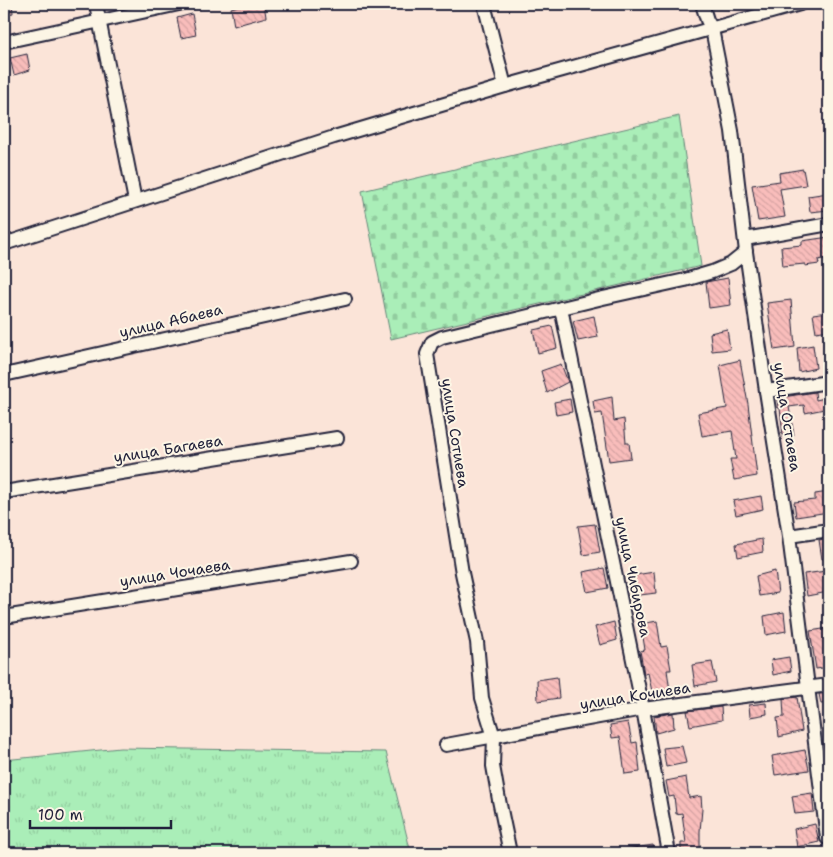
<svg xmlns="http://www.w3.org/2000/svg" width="833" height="857" font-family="'Shantell Sans',sans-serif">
  <defs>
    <pattern id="grass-tufts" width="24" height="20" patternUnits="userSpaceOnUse" patternTransform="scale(1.25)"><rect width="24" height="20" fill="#aaeeb8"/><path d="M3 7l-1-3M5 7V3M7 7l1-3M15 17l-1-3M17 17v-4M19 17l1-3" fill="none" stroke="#92cc9f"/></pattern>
    <pattern id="cemetery-stones" width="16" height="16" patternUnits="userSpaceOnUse" patternTransform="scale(1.25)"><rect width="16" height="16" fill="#aaeeb8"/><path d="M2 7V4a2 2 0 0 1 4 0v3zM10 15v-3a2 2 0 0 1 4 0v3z" fill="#92cc9f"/></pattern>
    <pattern id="building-back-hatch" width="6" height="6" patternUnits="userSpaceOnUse" patternTransform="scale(1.25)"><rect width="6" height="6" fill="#f9bdbb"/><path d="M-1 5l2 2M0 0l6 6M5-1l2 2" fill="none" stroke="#d5a2a2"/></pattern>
  </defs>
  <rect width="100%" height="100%" fill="#fbe4d8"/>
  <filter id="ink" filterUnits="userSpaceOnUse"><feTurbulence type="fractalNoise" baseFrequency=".02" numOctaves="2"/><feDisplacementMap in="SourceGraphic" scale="10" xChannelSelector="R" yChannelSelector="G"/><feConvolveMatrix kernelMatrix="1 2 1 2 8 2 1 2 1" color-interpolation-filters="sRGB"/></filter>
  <g filter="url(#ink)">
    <path fill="url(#grass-tufts)" stroke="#66887a" d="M120,748L386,752L411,853H4V760Z"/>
    <path fill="url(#cemetery-stones)" stroke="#66887a" d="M679,116L701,266L391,339L362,191Z"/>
    <g fill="url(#building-back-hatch)" stroke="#22223b">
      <path d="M4,4H12L13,13L4,15Z"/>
      <path d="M247,4H264L266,17L234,26L231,8Z"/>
      <path d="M192,14L196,35L181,38L177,18Z"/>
      <path d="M27,54L30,70L14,75L10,58Z"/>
      <path d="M803,169L806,185L780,189L785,217L758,221L752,185L780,181L779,173Z"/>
      <path d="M828,193L829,210L810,212L808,196Z"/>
      <path d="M829,237V258L818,260L819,264L805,266V264L783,266L781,247L802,245V241Z"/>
      <path d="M728,278L731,305L709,308L706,282Z"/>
      <path d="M791,300L795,347L774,350L767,303Z"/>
      <path d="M828,312L829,330L816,332L813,314Z"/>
      <path d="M594,316L598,337L578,341L573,321Z"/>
      <path d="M552,326L557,348L538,353L533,330Z"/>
      <path d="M727,329L730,349L712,351L710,333Z"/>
      <path d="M813,345L816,368L799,372L797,348Z"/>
      <path d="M740,360L748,404L757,476L734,480L730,459H736L732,431L702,436L698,413L727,408L720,365Z"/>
      <path d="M561,364L568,382L547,393L541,371Z"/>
      <path d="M815,392L816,400L829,397V408L805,413L804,405L789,407L794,435L783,436L780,408H778L777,398Z"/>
      <path d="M612,397L614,421L624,419L626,443H629L631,458L609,461L602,413L595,414L593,401Z"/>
      <path d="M570,399L572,412L556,415L554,402Z"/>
      <path d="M829,492V512L796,517L794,502L815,500V494Z"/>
      <path d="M761,496L763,509L736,515L733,501Z"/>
      <path d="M595,524L600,552L583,555L578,526Z"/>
      <path d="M829,538V558L822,559L819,540Z"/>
      <path d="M762,539L763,552L738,557L736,544Z"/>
      <path d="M604,568L608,588L587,592L583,572Z"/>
      <path d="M775,571L778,593L759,596L756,576Z"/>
      <path d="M826,571L828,592L807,596L804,574Z"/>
      <path d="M654,572L656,593L632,596L629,576Z"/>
      <path d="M784,612L786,631L766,635L764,616Z"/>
      <path d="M657,621L661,647L667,646L671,670H667L670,691L653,696L648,673L644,674L642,662L640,651L645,650L641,624Z"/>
      <path d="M614,622L617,640L600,645L595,627Z"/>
      <path d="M829,628V667L816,669L810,631Z"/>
      <path d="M789,657L791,671L773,675L771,660Z"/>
      <path d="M712,662L716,682L695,686L692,665Z"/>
      <path d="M557,677L559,698L538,701L537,680Z"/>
      <path d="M829,693V703L821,704L819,694Z"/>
      <path d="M797,697L802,731L779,737L777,718L784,717L783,699Z"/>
      <path d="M766,703L767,714L750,717L749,705Z"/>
      <path d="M721,707L722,720L690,726L687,711Z"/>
      <path d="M673,713L674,728L656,733L654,716Z"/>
      <path d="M628,722L632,743L637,742L640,772L625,774L620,737L612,738L610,725Z"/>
      <path d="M682,746L686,763L666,767L663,748Z"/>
      <path d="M805,750L809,770L775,775L772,756Z"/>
      <path d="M686,777L689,798L701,796L702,809L700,831V853H681V843H686L682,813L676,814L674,796L669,797L666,781Z"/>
      <path d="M812,793L814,812L795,814L792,796Z"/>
      <path d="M815,824L819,842L797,847L794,829Z"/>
      <path d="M653,845L655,853H627V849Z"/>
    </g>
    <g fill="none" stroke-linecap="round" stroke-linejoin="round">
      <g stroke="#22223b" stroke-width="16">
        <g id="minor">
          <path d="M96,4L135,201"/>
          <path d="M484,4L505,86"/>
          <path d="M702,4L707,20L712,29L732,131L746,252L766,391L789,536L827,838"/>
          <path d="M4,42L179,4"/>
          <path d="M745,239L829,224"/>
          <path d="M4,244L334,137L505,86L800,4"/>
          <path d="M561,308L643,709L669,853"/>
          <path d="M4,375L345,299"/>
          <path d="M766,391L829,382"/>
          <path d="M4,492L337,438"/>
          <path d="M789,536L829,530"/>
          <path d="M4,617L351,561"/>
          <path d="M446,745L643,709L829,685"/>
          <path d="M510,853L499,800L493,766L494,737L482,698L477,642L462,573L427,354L432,342L442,337L603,298L685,280L712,272L731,264L746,252"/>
        </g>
      </g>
      <use href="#minor" stroke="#fcf5e5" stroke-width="12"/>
    </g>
  </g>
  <g text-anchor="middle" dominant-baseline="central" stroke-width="4" stroke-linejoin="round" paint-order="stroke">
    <g font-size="15" fill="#22223b" stroke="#fcf5e5">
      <text transform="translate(171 321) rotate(-13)">улица Абаева</text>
      <text transform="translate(787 417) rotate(81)">улица Остаева</text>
      <text transform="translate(455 433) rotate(81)">улица Сотиева</text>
      <text transform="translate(168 449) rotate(-9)">улица Багаева</text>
      <text transform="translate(175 573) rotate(-9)">улица Чочаева</text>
      <text transform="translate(633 577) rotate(78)">улица Чибирова</text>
      <text transform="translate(635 696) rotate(-9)">улица Кочиева</text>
    </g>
  </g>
  <rect width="833" height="857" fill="none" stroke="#fcf5e5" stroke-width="20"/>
  <rect x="10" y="10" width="813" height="837" fill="none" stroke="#22223b" stroke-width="2" filter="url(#ink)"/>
  <path d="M30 820v8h141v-8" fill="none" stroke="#22223b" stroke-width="2.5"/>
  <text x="38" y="820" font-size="15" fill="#22223b" stroke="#fcf5e5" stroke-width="4" paint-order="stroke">100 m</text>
</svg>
